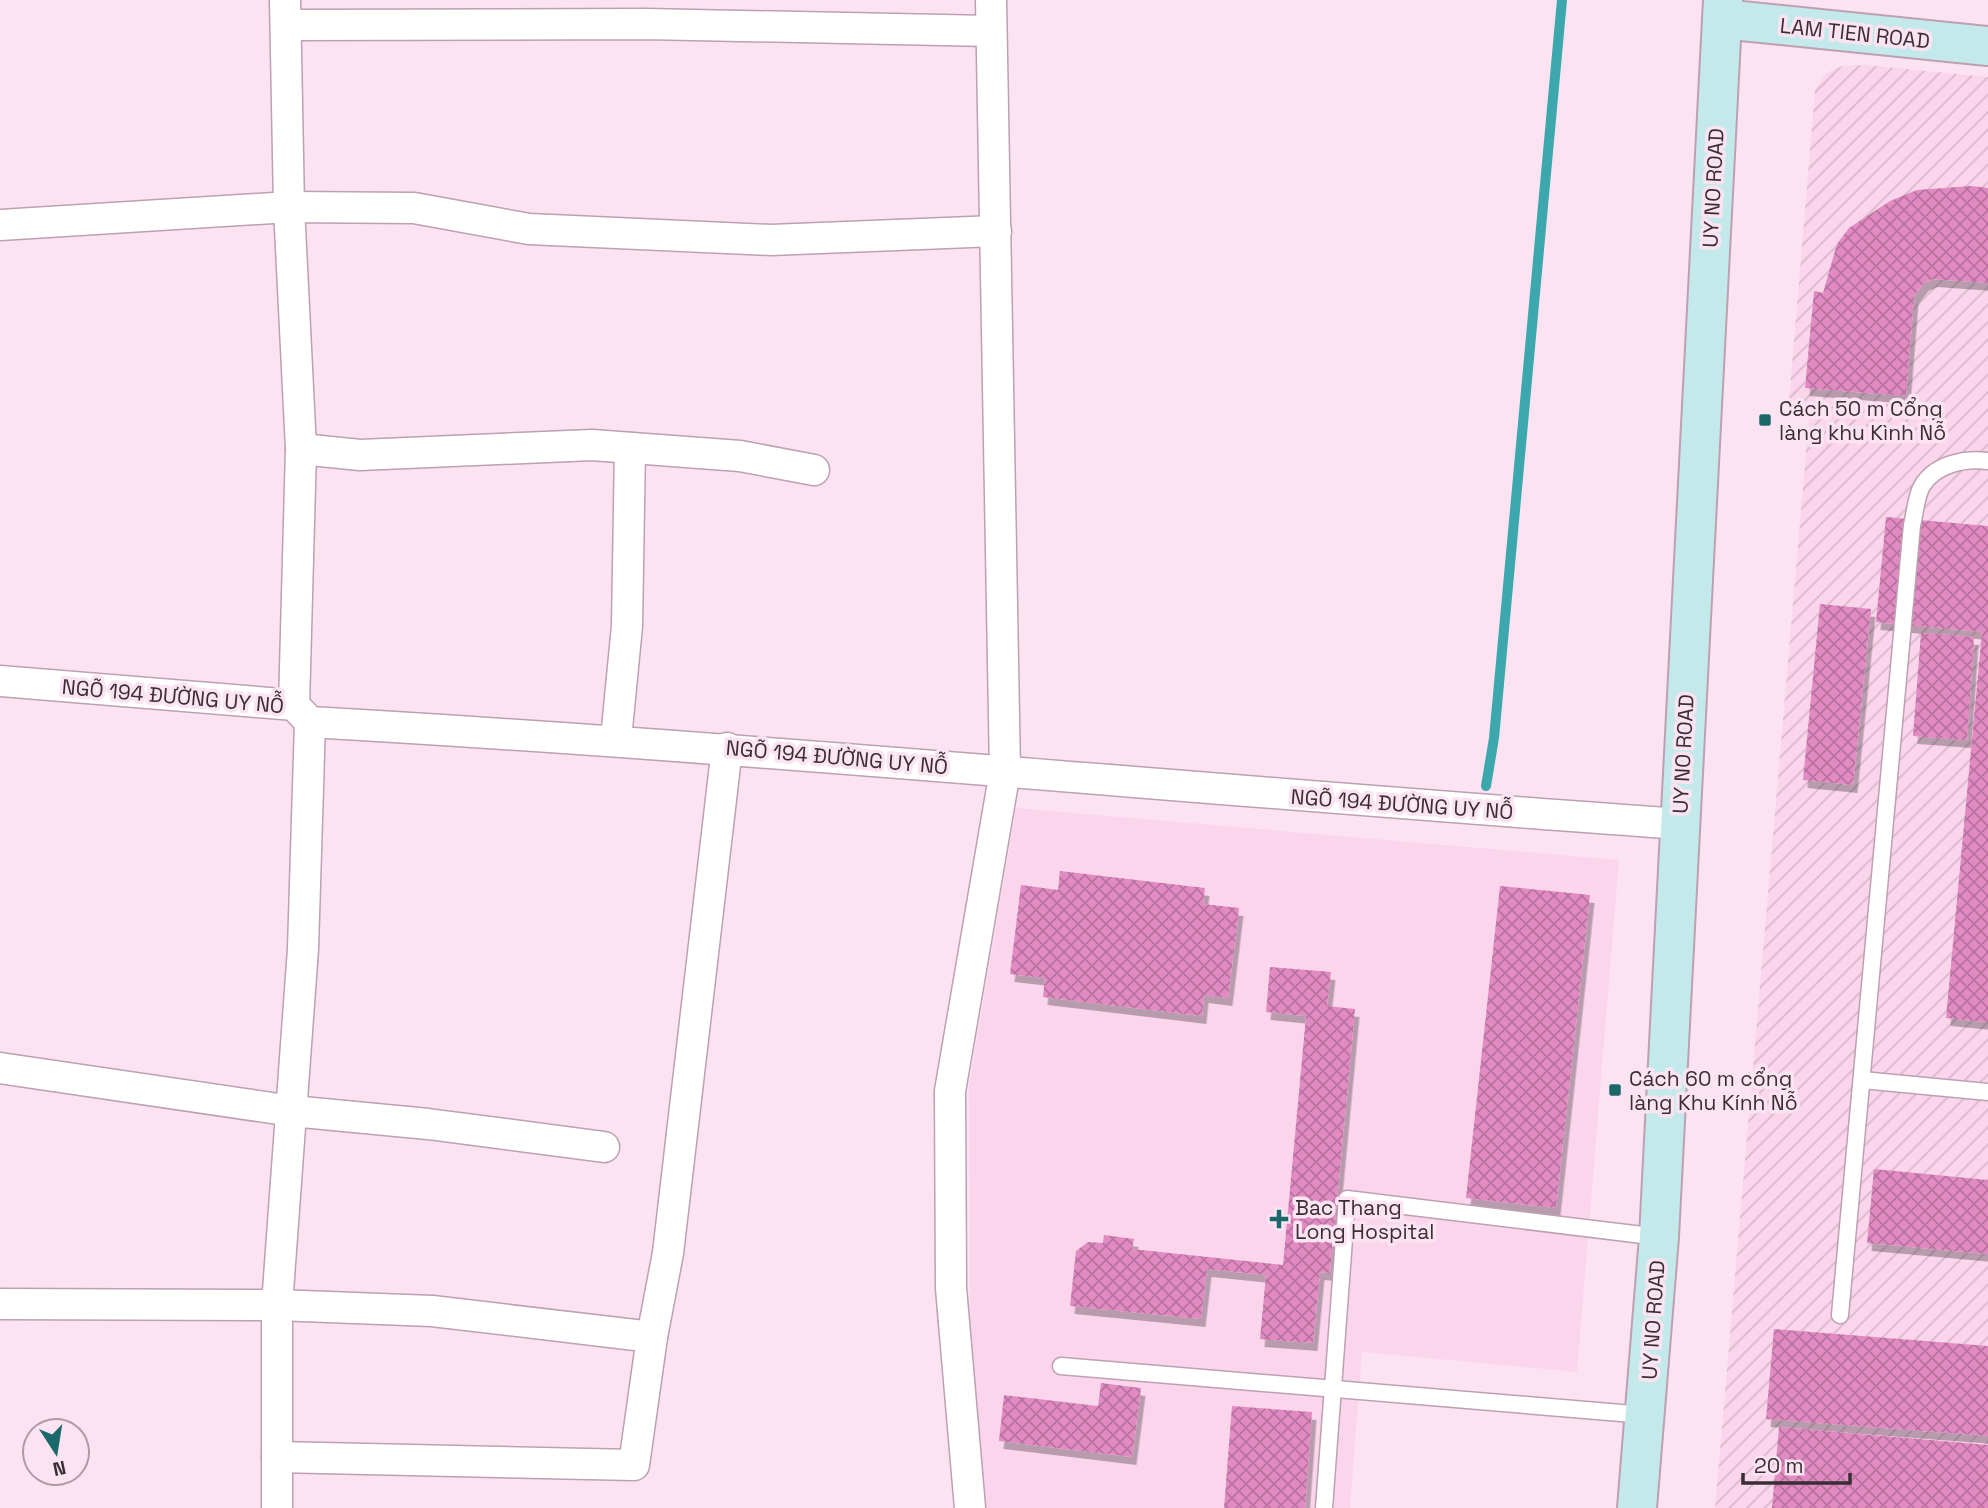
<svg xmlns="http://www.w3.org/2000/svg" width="1988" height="1508" font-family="'Space Grotesk',sans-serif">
  <defs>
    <pattern id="industrial-furrows" width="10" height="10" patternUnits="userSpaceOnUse" patternTransform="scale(1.75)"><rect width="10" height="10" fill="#fbd5ec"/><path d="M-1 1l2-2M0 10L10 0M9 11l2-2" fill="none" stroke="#d8b7cb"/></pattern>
    <pattern id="building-cross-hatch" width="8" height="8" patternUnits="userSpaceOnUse" patternTransform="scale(1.75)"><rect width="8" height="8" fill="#e28bc3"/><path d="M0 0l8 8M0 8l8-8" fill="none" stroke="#b8729f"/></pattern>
    <filter id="shadow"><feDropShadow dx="4.5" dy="8" stdDeviation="0" flood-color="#0004"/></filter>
  </defs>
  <rect width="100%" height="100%" fill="#fce3f2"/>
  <path fill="#fbd5ec" d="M1016,808L1619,860L1577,1372L1362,1352L1350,1508H984L970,1358L969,1086Z"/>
  <path fill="url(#industrial-furrows)" d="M1865,65L1988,77V1508H1715L1810,406L1789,401L1815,90L1826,73L1842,66Z"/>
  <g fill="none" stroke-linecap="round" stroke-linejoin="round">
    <path stroke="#3ca8ad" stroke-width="10" d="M1486,786L1494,738L1562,0"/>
  </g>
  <g fill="url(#building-cross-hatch)" filter="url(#shadow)">
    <path d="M1971,186L1988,188V283L1933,279L1924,283L1914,296L1906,396L1805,388L1814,291L1823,293L1837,244L1849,228L1890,201L1917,190Z"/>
    <path d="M1886,517L1988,526V1022L1946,1018L1982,632L1876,622Z"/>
    <path d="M1820,604L1871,609L1853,785L1803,780Z"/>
    <path d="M1921,633L1974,637L1967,740L1913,736Z"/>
    <path d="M1060,871L1205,888L1203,904L1239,908L1228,998L1204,995L1202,1016L1043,997L1045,978L1010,974L1021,885L1058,890Z"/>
    <path d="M1500,886L1590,895L1556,1208L1466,1198Z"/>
    <path d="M1270,967L1331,972L1327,1006L1355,1009L1330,1273L1320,1272L1313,1343L1260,1339L1266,1275L1207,1269L1201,1319L1070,1306L1076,1251L1088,1242L1103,1243L1104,1235L1134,1239L1132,1249L1283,1265L1306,1016L1266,1012Z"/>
    <path d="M1874,1169L1988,1180V1254L1867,1243Z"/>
    <path d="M1774,1329L1988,1346V1436L1766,1419Z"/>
    <path d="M1101,1383L1141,1388L1132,1457L999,1441L1004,1395L1098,1406Z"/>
    <path d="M1232,1406L1312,1412L1305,1508H1224Z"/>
    <path d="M1779,1427L1988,1445V1508H1772Z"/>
  </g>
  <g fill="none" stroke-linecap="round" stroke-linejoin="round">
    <g stroke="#bda0b1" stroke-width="19">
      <g id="lane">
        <path d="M1862,1080L1988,1092"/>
        <path d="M1840,1315L1912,525C1915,514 1916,496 1922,486C1935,464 1965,458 1988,461"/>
        <path d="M1061,1366L1645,1415"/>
        <path d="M1324,1508L1347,1199L1659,1237"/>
      </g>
    </g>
    <g stroke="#bda0b1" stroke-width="33">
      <g id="street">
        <path d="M285,0L289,207L301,449L294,705"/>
        <path d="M286,25L646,24L990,31"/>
        <path d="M0,225L289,207L414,208L529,229L771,240L996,231"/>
        <path d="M301,449L360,455L592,445L740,456L814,470"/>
        <path d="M0,681L294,705L310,722C767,748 1223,792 1680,824"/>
        <path d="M616,739L627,626L630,448"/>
        <path d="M0,1068L292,1111L428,1124L604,1147"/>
        <path d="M0,1304L277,1305L432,1311L652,1337"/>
        <path d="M277,1457L634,1465L652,1337L668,1253L727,748"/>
        <path d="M277,1508V1305L303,949L310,722"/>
        <path d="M970,1508L951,1288L950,1091L1005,771L991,0"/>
      </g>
    </g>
    <g stroke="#bda0b1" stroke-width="42">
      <g id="secondary">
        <path d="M1722,19L1988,46"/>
        <path d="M1637,1508L1659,1237L1723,0"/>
      </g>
    </g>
    <use href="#lane" stroke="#fff" stroke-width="16"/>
    <use href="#street" stroke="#fff" stroke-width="30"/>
    <use href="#secondary" stroke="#c4e9ea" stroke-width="38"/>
  </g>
  <g fill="#1a686a" stroke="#fce3f2" stroke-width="2.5">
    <rect x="1758" y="413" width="14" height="14" rx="3.5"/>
    <rect x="1608" y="1083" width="14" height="14" rx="3.5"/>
    <path d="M1275.5 1208.5h7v7h7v7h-7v7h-7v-7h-7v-7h7z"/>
  </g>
  <g text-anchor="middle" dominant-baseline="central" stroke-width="7" stroke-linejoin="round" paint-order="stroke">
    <g font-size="21" fill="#3a2e35" stroke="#fce3f2">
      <text transform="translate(1855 33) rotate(6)">LAM TIEN ROAD</text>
      <text transform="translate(1713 188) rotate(-87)">UY NO ROAD</text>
      <text transform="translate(173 696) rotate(5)">NGÕ 194 ĐƯỜNG UY NỖ</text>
      <text transform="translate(1683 754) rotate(-87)">UY NO ROAD</text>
      <text transform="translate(837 757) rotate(5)">NGÕ 194 ĐƯỜNG UY NỖ</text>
      <text transform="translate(1402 804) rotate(4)">NGÕ 194 ĐƯỜNG UY NỖ</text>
      <text transform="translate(1653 1320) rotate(-86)">UY NO ROAD</text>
    </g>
    <g font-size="21" fill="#3a2e35" stroke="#fce3f2" text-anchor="start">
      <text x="1779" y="408">Cách 50 m Cổng<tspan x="1779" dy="24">làng khu Kình Nỗ</tspan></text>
      <text x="1629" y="1078">Cách 60 m cổng<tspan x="1629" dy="24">làng Khu Kính Nỗ</tspan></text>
      <text x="1295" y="1207">Bac Thang<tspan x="1295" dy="24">Long Hospital</tspan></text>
    </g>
  </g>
  <g transform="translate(56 1452) rotate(168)"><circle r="33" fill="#fce3f2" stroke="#ae9ba6" stroke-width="2"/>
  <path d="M0-5L12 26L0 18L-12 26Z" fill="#1a686a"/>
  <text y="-10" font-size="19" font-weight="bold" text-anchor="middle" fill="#3a2e35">N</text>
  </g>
  <path d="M1743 1473v10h107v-10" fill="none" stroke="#3a2e35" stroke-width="3.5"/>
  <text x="1754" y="1473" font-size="21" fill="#3a2e35" stroke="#fce3f2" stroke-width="5" paint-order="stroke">20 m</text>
</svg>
